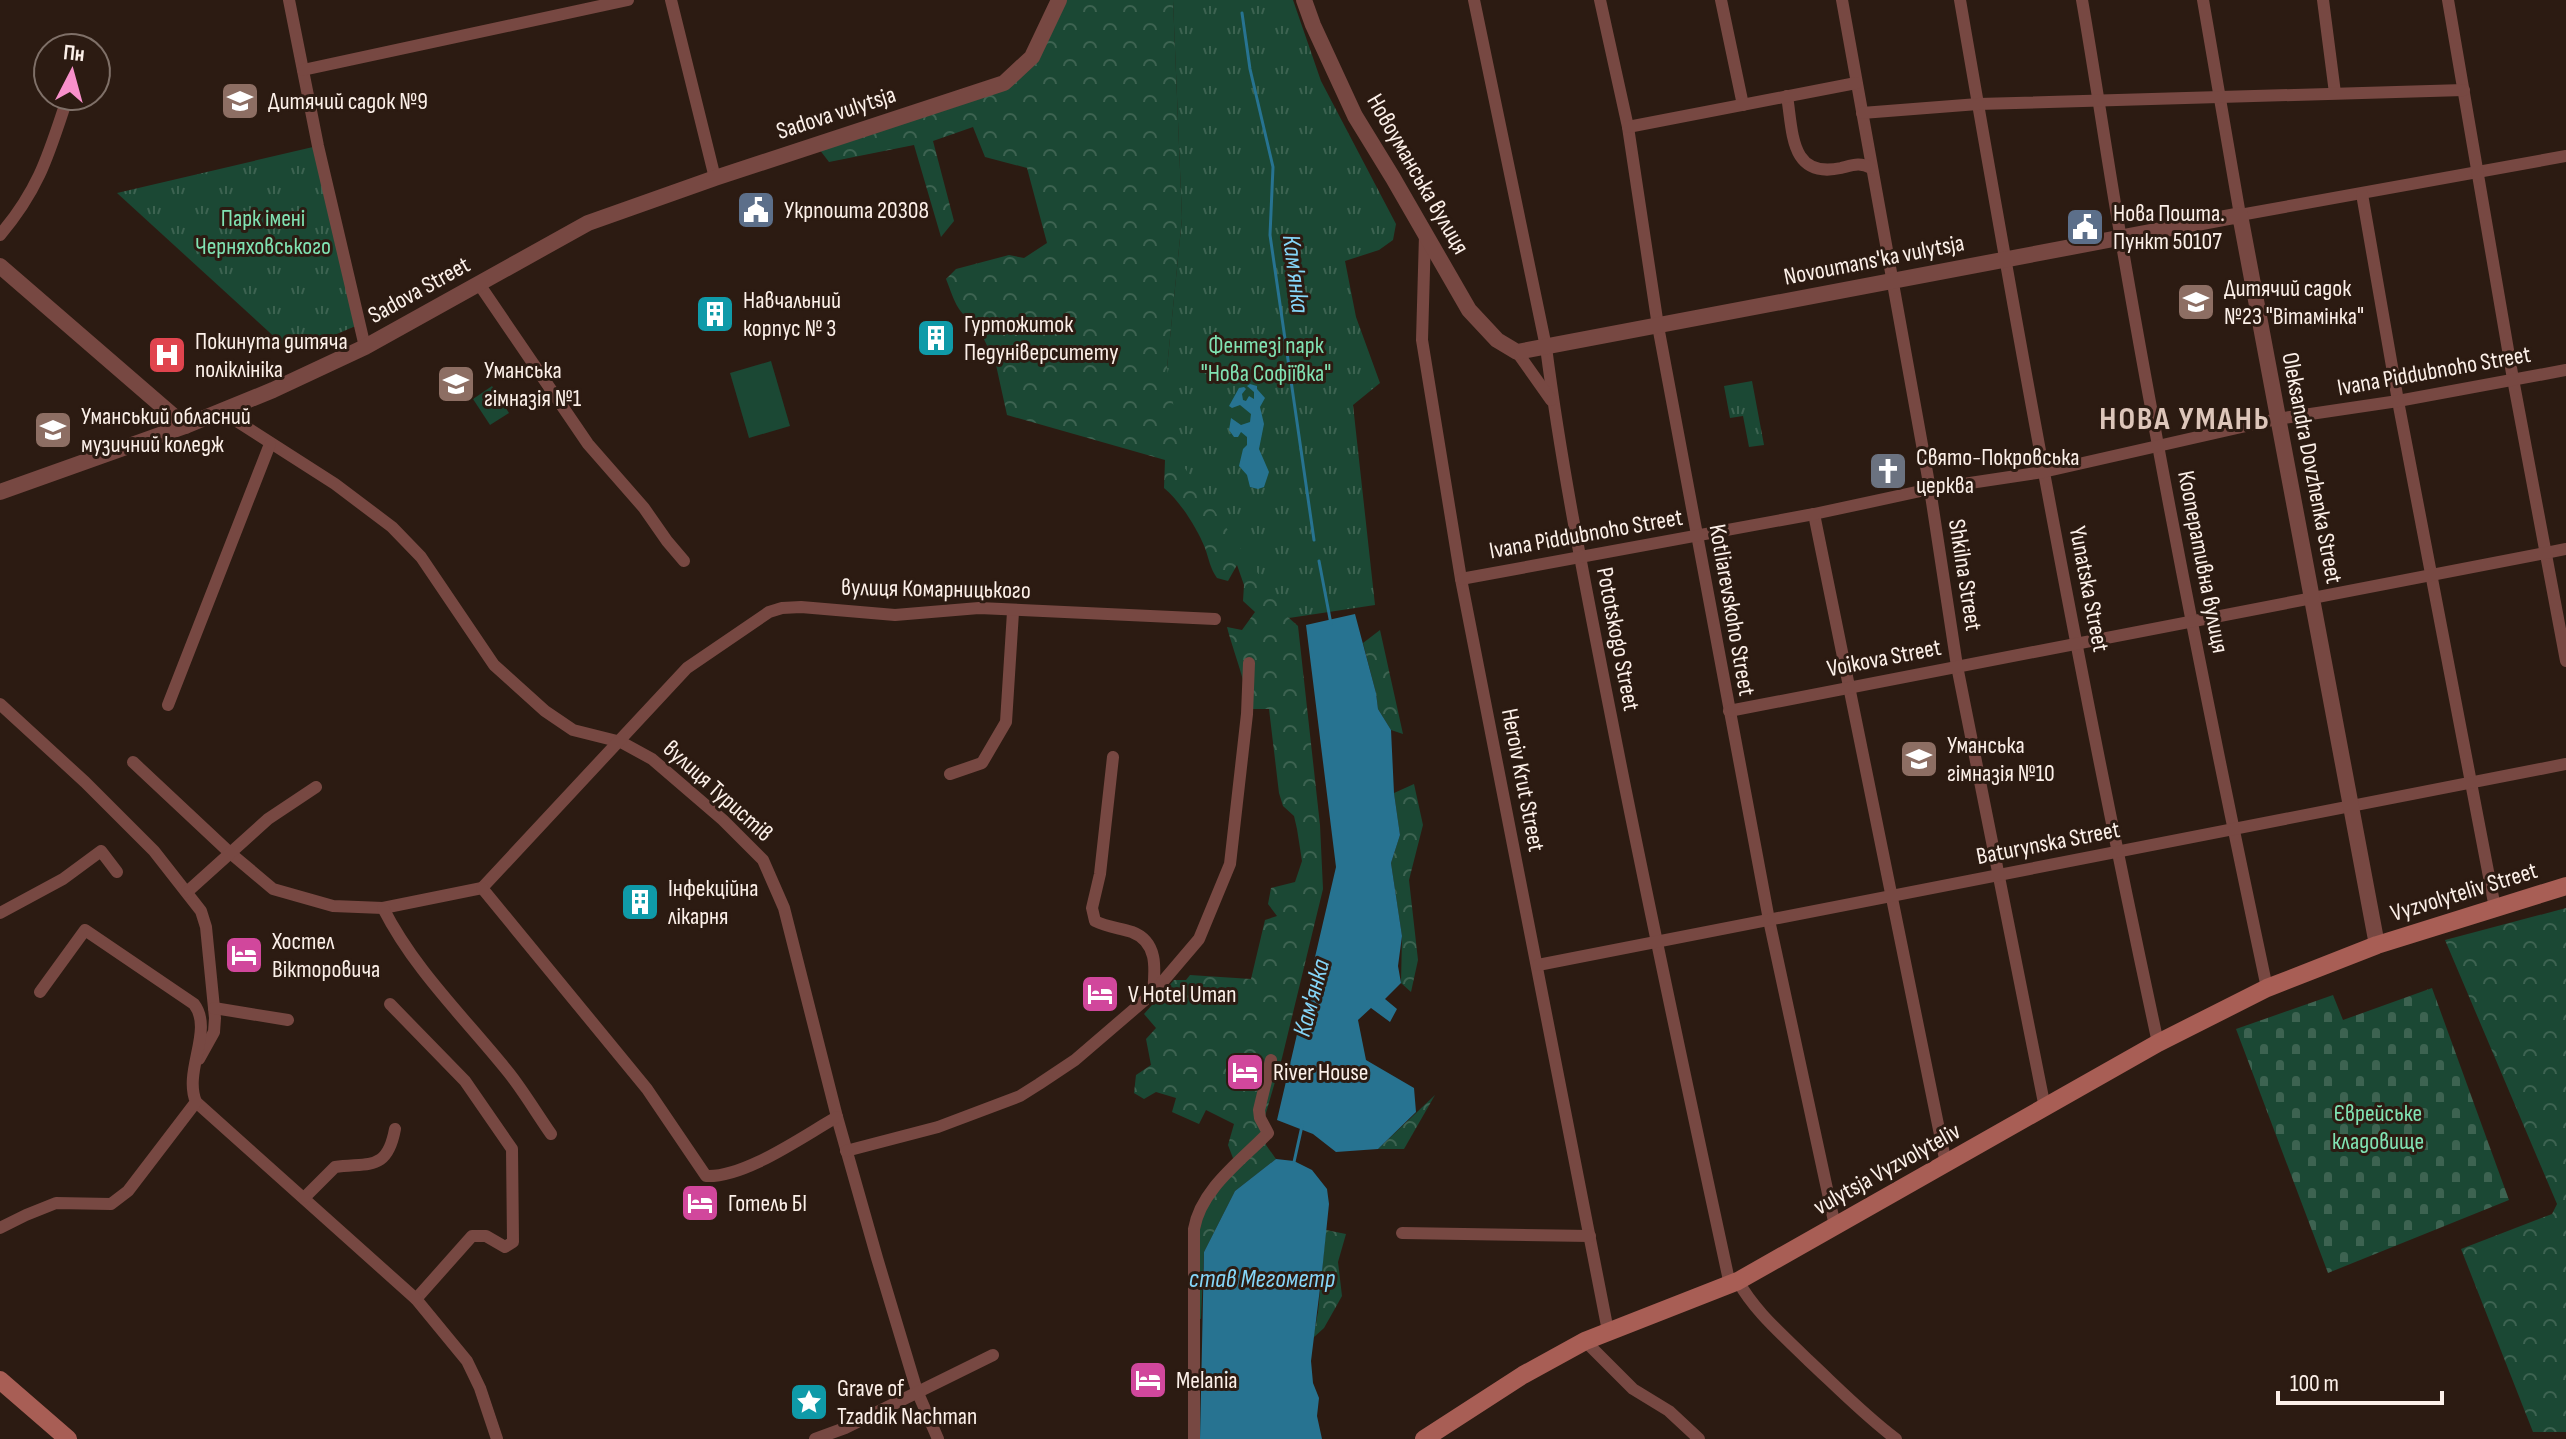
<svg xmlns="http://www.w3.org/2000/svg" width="2566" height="1439" font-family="'Sofia Sans Condensed',sans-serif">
  <defs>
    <pattern id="forest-crowns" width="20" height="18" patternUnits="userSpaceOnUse" patternTransform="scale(2)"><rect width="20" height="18" fill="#1b4834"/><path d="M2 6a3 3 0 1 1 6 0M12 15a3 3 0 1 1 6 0" fill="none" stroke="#3d6351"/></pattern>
    <pattern id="cemetery-stones" width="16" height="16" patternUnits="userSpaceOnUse" patternTransform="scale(2)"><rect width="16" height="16" fill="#1b4834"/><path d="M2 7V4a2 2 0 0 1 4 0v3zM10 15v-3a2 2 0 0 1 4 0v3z" fill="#3d6351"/></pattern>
    <pattern id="park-tufts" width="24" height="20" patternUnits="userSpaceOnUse" patternTransform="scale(2)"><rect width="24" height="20" fill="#1b4834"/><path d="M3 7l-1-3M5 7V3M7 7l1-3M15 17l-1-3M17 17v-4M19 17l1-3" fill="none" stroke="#3d6351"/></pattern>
  </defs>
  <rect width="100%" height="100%" fill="#2c1b12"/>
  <g fill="#1b4834">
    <path d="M771,361L790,426L749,438L730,373Z"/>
    <path d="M492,386L509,413L490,425L473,399Z"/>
  </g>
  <g fill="url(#forest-crowns)">
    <path d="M1059,0H1173L1182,218L1167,368L1289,618L1298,626L1320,825L1323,889L1282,1058L1263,1123L1266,1145L1276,1159L1235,1191L1204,1252L1201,1319L1193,1317L1197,1212L1236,1166L1228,1145L1234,1124L1206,1110L1199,1124L1172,1112L1176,1098L1156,1092L1144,1099L1134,1093L1136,1075L1151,1065L1146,1039L1156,1028L1144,1014L1174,980H1186L1190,975L1251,979L1265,920L1277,916L1268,904L1271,888L1295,882L1302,861L1297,829L1294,816L1283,806L1279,793L1269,709H1248C1248,687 1233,651 1227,627L1242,630L1255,612L1243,601L1244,585L1237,565L1228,581L1217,578C1210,568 1209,559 1205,548C1197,528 1180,501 1164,488L1165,460L1007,415L996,365L976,322C957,316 953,296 946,279L956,269L1009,255L1024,258L1047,243L1027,168L985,157L973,127L933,141L954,221L941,237L914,145L829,162L816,145L1004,83L1032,57Z"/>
    <path d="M1380,630L1403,734L1391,730L1378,709L1376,693L1363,643Z"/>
    <path d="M1414,784L1423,825L1409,880L1418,960L1411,992L1401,983L1402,936L1391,863L1400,835L1394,793Z"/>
    <path d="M2566,908V1432H2533L2461,1249L2552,1214L2557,1204L2445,940Z"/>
    <path d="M1435,1095L1404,1149H1378Z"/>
    <path d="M1326,1230L1346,1234L1338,1262L1342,1296L1324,1328L1313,1338L1318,1312Z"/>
  </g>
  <path fill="url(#cemetery-stones)" d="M2432,988L2509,1200L2328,1273L2236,1029L2333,995L2343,1020Z"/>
  <g fill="url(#park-tufts)">
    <path d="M1173,0H1293L1321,81L1396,224L1393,240L1379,250L1345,261L1356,317L1380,383L1353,405L1375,605L1289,618L1184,467L1167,368L1182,218Z"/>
    <path d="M313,147L358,325L292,353L117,193Z"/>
    <path d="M1752,381L1764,445L1749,447L1743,416L1730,418L1724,386Z"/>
  </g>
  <g fill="#277391">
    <path d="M1250,384L1257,386V389L1265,398L1260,407L1264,424L1259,449L1269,472L1264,487L1258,489L1250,487L1247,475L1239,466L1243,449L1247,445V437L1241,432L1238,437H1234L1229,430L1231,418L1241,425L1250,422L1251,414L1240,405L1232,408L1229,406L1239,388L1244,387L1246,389L1242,394L1243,400L1246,401L1249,396L1254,399V392L1247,386Z"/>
    <path d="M1355,614L1376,693L1378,709L1391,730L1394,793L1400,835L1391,863L1402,936L1398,966L1401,983L1385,999L1397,1009L1390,1022L1371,1008L1358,1020L1366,1060L1414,1088L1416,1112L1378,1149L1336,1152L1313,1134L1277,1120L1336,867L1306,625Z"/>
    <path d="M1276,1159L1294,1161L1312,1170L1327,1189L1329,1204L1322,1272L1311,1361L1313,1383L1319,1398L1317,1416L1322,1439H1200L1204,1252L1235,1191Z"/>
  </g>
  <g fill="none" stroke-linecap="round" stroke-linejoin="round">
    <g stroke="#277391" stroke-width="3">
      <path d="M1242,13L1250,69L1273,167L1270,235L1314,540"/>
      <path d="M1319,561L1331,624"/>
      <path d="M1294,1162L1302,1126"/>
    </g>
    <g stroke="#774842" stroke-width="12">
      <path d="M289,0L318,146L365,347"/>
      <path d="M671,0L715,178"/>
      <path d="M1474,0L1546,347C1562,471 1587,594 1611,716C1648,906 1689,1095 1730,1285"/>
      <path d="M1600,0L1628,127L1658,326L1769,920L1835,1226"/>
      <path d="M1721,0L1743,105"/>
      <path d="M1842,0L1930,489L1957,666L2045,1108"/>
      <path d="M1960,0C2020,349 2083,697 2158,1043"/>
      <path d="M2082,0C2096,80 2107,159 2121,239C2164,490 2214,739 2267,988"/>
      <path d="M2203,0L2240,215L2566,156"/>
      <path d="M2323,0L2335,93"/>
      <path d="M2448,0L2513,379L2566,661"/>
      <path d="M303,70L628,0"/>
      <path d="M1787,96C1793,133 1790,179 1841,168C1853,165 1860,162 1871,168"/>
      <path d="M1862,113L1978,104L2464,90"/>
      <path d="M1628,127L1856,83"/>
      <path d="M2362,194L2398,401L2495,908"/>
      <path d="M0,235C40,188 49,153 68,96"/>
      <path d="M1425,235L1422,340L1461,579L1608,1331"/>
      <path d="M479,284L588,444L644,508L667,541L684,561"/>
      <path d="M1517,352L1551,400"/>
      <path d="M221,411L335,484L392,527L421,557L494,665L545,711L573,730L621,742L652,759L723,820L763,860L784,908L837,1117L877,1258L917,1391L938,1439"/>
      <path d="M1814,514L1946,1164"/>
      <path d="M1461,579L1814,514L1930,489L2043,472L2277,419L2398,401L2566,370"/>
      <path d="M0,704L85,782L154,851L201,911L206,927L215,1018L214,1032L199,1059"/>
      <path d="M168,705L270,444"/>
      <path d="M1729,711L2566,549"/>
      <path d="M1113,757L1100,874L1092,908L1095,921C1107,927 1120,928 1132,932C1159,942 1155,971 1153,993"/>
      <path d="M133,762L229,852L273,889L333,906L383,908L482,888"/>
      <path d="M950,774L982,763L1006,722L1013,612"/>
      <path d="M482,888L687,668L769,612L782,608L801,607L895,615L979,608L1215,619"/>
      <path d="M482,888L647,1089L706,1176C745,1178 803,1136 837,1117"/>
      <path d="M187,892L268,819L316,787"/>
      <path d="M383,908C415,971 465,1018 509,1073C524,1092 537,1114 551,1134"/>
      <path d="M0,913L63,879L101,851L117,872"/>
      <path d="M1538,965L2566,764"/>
      <path d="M390,1004L465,1081L512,1149L513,1242L505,1247L486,1236H472L416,1299"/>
      <path d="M214,1008L288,1020"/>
      <path d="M196,1102L416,1299L467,1361L480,1388L497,1439"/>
      <path d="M846,1151L938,1127L1020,1096L1039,1084L1075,1060L1153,993L1199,939L1230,864L1247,714L1249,663"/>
      <path d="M305,1197L335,1167C369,1162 387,1172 395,1129"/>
      <path d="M0,1228L26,1215L56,1203L111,1204L128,1191L196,1102C183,1071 214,1030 194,1004L85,930L40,992"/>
      <path d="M1402,1233L1590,1236"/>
      <path d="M1738,1281C1755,1312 1783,1335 1808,1360C1837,1387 1864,1415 1896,1439"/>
      <path d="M1585,1341L1633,1389L1669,1411L1699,1439"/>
      <path d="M815,1439L845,1428L993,1355"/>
      <path d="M1194,1439V1229C1201,1189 1241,1161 1268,1133L1260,1118L1259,1110L1271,1060"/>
    </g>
    <g stroke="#774842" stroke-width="16">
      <path d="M1304,0L1313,25L1355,116L1393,178L1469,310L1497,340L1517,352L2240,215L2377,945"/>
      <path d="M0,266L185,426"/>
      <path d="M0,492L185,426L273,390L365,347L588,223L715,178L1004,83L1032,57L1059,0"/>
    </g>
    <g stroke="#a85e55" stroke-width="18">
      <path d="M0,1380L68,1439"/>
      <path d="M1424,1439L1523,1375L1585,1341L1738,1281L2158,1043L2267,988L2377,945L2566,886"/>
    </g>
  </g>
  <defs>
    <g id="school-square" transform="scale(2)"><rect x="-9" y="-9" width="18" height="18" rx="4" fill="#8d6e63" stroke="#2c1b12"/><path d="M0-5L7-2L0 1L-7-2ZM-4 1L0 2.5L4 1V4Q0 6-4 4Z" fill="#fff"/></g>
    <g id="civic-square" transform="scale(2)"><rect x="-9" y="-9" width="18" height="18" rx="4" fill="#5c6f8a" stroke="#2c1b12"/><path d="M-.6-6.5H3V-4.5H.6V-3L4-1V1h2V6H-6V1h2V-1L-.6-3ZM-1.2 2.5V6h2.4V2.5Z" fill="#fff"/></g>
    <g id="building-square" transform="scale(2)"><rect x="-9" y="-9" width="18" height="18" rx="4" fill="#0f9aa8" stroke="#2c1b12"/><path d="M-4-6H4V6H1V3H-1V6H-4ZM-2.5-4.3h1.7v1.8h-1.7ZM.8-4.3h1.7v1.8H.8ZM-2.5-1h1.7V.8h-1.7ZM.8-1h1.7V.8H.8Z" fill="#fff"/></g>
    <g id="hospital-square" transform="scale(2)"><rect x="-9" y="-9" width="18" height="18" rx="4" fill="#e0444e" stroke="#2c1b12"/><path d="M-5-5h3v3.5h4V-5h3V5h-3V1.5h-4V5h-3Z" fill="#fff"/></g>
    <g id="university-square" transform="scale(2)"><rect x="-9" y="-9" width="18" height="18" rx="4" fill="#8d6e63" stroke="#2c1b12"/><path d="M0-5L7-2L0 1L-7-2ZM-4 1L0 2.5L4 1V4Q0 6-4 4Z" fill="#fff"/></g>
    <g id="church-square" transform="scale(2)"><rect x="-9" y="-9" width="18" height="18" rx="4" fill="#6b7280" stroke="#2c1b12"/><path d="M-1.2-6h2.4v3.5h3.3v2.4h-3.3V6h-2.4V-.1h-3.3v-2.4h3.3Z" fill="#fff"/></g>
    <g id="hotel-square" transform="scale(2)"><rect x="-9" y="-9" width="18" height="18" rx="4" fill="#d1479c" stroke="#2c1b12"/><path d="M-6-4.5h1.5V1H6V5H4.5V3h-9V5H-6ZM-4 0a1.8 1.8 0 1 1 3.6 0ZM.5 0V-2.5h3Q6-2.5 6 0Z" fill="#fff"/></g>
    <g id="sight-square" transform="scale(2)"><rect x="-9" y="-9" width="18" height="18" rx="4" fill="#0f9aa8" stroke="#2c1b12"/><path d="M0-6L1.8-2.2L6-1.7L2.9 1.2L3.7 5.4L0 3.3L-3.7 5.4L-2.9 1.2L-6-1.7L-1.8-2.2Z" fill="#fff"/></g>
  </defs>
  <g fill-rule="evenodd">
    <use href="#school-square" x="240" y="101"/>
    <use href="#civic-square" x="756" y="210"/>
    <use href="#civic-square" x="2085" y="227"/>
    <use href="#school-square" x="2196" y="302"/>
    <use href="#building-square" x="715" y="314"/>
    <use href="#building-square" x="936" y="338"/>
    <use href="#hospital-square" x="167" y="355"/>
    <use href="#school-square" x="456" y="384"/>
    <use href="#university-square" x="53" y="430"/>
    <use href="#church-square" x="1888" y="471"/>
    <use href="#school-square" x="1919" y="759"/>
    <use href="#building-square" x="640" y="902"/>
    <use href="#hotel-square" x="244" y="955"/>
    <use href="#hotel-square" x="1100" y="994"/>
    <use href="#hotel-square" x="1245" y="1072"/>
    <use href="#hotel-square" x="700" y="1203"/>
    <use href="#hotel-square" x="1148" y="1380"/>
    <use href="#sight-square" x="809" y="1402"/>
  </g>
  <g text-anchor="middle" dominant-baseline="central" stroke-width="6" stroke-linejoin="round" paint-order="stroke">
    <g font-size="24" fill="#fcf0e9" stroke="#2c1b12" text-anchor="start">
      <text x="268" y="101">Дитячий садок №9</text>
      <text x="784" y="210">Укрпошта 20308</text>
      <text x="2113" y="213">Нова Пошта.<tspan x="2113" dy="28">Пункт 50107</tspan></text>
      <text x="2224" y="288">Дитячий садок<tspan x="2224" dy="28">№23 "Вітамінка"</tspan></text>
      <text x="743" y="300">Навчальний<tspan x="743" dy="28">корпус № 3</tspan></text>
      <text x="964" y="324">Гуртожиток<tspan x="964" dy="28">Педуніверситету</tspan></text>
      <text x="195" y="341">Покинута дитяча<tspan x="195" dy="28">поліклініка</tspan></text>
      <text x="484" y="370">Уманська<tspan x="484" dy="28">гімназія №1</tspan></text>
      <text x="81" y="416">Уманський обласний<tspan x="81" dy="28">музичний коледж</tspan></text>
      <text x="1916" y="457">Свято-Покровська<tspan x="1916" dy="28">церква</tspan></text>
      <text x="1947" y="745">Уманська<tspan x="1947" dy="28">гімназія №10</tspan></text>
      <text x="668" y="888">Інфекційна<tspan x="668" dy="28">лікарня</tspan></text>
      <text x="272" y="941">Хостел<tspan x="272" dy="28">Вікторовича</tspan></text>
      <text x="1128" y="994">V Hotel Uman</text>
      <text x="1273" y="1072">River House</text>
      <text x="728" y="1203">Готель БІ</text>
      <text x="1176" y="1380">Melania</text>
      <text x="837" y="1388">Grave of<tspan x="837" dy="28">Tzaddik Nachman</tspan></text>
    </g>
    <g font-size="24" fill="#fcf0e9" stroke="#2c1b12">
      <text transform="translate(836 113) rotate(-18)">Sadova vulytsja</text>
      <text transform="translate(1418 174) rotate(60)">Новоуманська вулиця</text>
      <text transform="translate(1874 260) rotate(-11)">Novoumans'ka vulytsja</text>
      <text transform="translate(419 290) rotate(-29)">Sadova Street</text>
      <text transform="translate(2434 371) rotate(-10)">Ivana Piddubnoho Street</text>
      <text transform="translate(2312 468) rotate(79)">Oleksandra Dovzhenka Street</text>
      <text transform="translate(1586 534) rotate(-10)">Ivana Piddubnoho Street</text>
      <text transform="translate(2203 562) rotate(79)">Кооперативна вулиця</text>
      <text transform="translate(1965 575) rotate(81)">Shkilna Street</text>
      <text transform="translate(936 589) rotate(1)">вулиця Комарницького</text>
      <text transform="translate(2089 589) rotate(79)">Yunatska Street</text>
      <text transform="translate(1732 610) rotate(80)">Kotliarevskoho Street</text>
      <text transform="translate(1618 639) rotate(79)">Pototskogo Street</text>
      <text transform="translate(1884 658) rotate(-11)">Voikova Street</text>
      <text transform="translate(1523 780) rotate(79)">Heroiv Krut Street</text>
      <text transform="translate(718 791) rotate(42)">вулиця Туристів</text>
      <text transform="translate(2048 843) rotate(-11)">Baturynska Street</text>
      <text transform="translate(2464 892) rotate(-17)">Vyzvolyteliv Street</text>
      <text transform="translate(1887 1169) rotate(-29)">vulytsja Vyzvolyteliv</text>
    </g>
    <g font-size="24" fill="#80e3b3" stroke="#2c1b12">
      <text x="263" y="218">Парк імені<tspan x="263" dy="28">Черняховського</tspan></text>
      <text x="1266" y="345">Фентезі парк<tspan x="1266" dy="28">"Нова Софіївка"</tspan></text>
      <text x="2378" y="1113">Єврейське<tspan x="2378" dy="28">кладовище</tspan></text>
    </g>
    <g font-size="26" font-style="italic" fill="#85d5f8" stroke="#2c1b12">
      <text transform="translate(1295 274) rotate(83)">Кам'янка</text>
      <text transform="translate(1312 998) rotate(-75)">Кам'янка</text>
      <text x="1262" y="1279">став Мегометр</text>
    </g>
    <g font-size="32" font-weight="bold" letter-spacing="2" fill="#ddc6ba" stroke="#2c1b12">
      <text x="2185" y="419">НОВА УМАНЬ</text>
    </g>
  </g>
  <g transform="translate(72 72) rotate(6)"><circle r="38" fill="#2c1b12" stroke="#7f7068" stroke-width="2"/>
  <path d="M0-6L14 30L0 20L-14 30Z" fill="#f890cb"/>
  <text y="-12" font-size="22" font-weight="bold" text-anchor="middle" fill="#fcf0e9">Пн</text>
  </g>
  <path d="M2278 1391v12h164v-12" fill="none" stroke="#fcf0e9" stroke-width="4"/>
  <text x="2290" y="1391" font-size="24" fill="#fcf0e9" stroke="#2c1b12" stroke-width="6" paint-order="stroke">100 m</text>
</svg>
